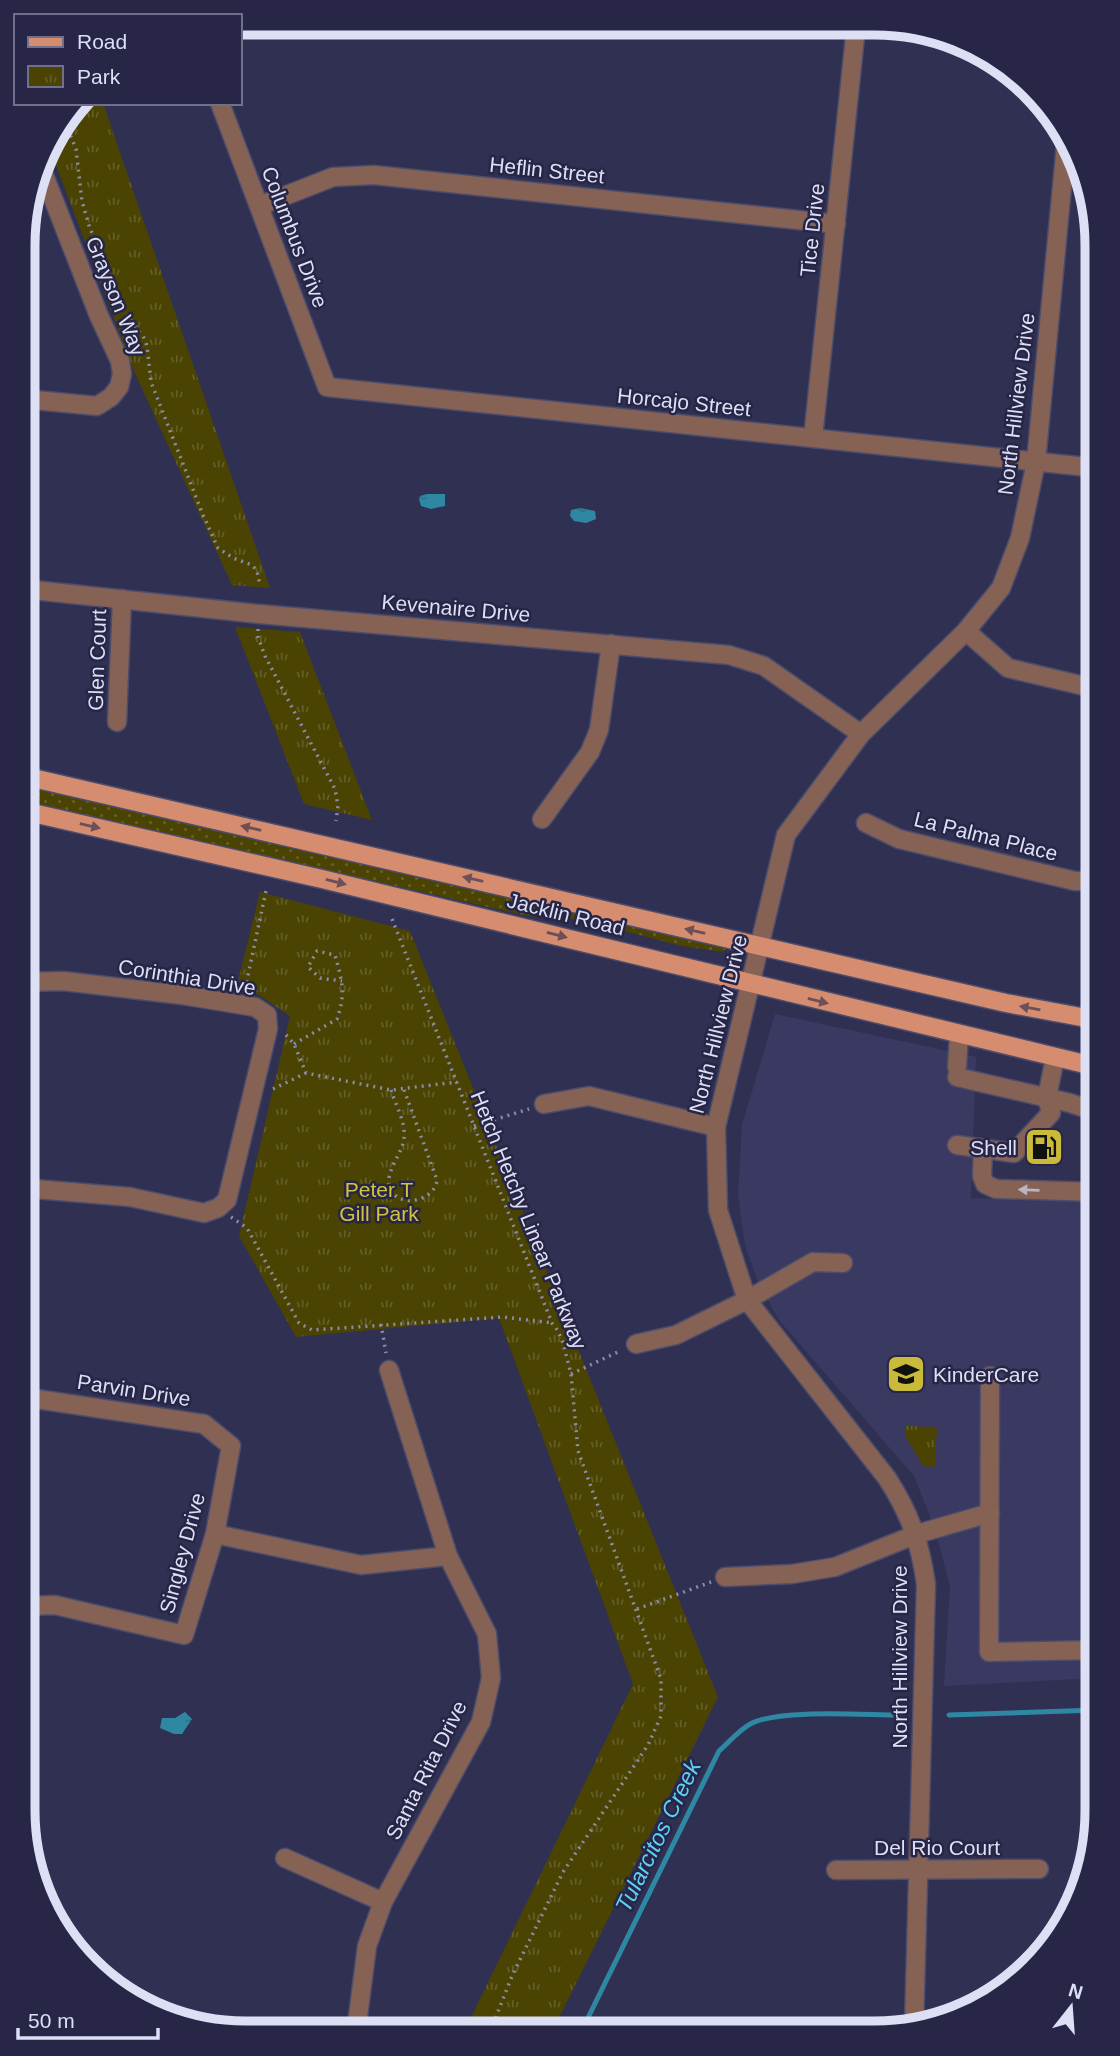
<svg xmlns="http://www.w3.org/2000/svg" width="1120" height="2056" font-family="Arial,sans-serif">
  <defs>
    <pattern id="grass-dots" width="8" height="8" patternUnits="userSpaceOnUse" patternTransform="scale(1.75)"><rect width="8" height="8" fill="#4a4302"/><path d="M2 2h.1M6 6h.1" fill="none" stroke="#645e28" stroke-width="1.8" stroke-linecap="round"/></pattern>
    <pattern id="park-tufts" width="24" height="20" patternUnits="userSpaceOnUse" patternTransform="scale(1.75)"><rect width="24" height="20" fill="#4a4302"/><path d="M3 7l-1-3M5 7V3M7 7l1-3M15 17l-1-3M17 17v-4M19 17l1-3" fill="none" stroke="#645e28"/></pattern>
    <pattern id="water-ripples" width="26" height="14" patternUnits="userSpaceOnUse" patternTransform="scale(1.75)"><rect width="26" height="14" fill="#2e88a4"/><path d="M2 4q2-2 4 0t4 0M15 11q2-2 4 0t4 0" fill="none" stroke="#357084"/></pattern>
  </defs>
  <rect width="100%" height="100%" fill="#303052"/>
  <path fill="#3a3962" d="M775,1014L976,1057L971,1198L1097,1202V1678L944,1686L950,1587L935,1529L914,1476L778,1319L757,1279L745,1246L738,1194L742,1125Z"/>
  <path fill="url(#grass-dots)" d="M24,786L727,948L723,952L682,946L578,919L528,916L24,801Z"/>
  <g fill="url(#park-tufts)">
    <path d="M79,103H103L270,588L232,585L134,371L48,144Z"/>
    <path d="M235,627L300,632L372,820L304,804Z"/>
    <path d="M260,892L410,931L718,1697L552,2032H464L633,1684L499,1318L296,1337L239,1236L290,1016L238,981Z"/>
    <path d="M906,1426L937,1427L935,1467L923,1466L906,1437Z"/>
  </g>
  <g fill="url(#water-ripples)">
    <path d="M427,494H445V506L431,509L421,506L419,499L420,496Z"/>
    <path d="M580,508L595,511L596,519L586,523L574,521L570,516L571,510Z"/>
    <path d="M185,1712L192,1719L182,1734H174L160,1728L162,1718H175Z"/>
  </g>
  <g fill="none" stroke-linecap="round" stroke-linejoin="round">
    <g stroke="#2e88a4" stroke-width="5">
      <path d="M949,1715L1097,1710"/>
      <path d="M581,2032L719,1751C729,1742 740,1729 752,1723C782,1709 863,1715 899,1715"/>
    </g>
    <g stroke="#4c4c6c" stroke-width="21">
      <g id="minor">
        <path d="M220,103L327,387L1097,468"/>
        <path d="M259,206L333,177L374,175L836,224"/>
        <path d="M24,399L97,406L111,397L119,387L122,374L120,361L99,316L40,165"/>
        <path d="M813,438L856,27"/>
        <path d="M24,589L259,614L729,655L764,666L861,734"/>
        <path d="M966,631L1008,668L1097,689"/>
        <path d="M117,722L122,599"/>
        <path d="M542,819L590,752L599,730L611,644"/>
        <path d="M866,823L899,839L1075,881H1091L1097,876"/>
        <path d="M957,1067L959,1035"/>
        <path d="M957,1077L1070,1103L1097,1112"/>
        <path d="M544,1104L589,1096L716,1127"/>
        <path d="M957,1145L1014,1153L1051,1113L1047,1097L1055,1058"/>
        <path d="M983,1149L982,1176L985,1184L996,1189L1097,1192"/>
        <path d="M23,1188L130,1197L204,1213L218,1208L227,1200L268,1029L267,1015L255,1007L182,995L63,981L24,982"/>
        <path d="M636,1344L676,1335L747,1300L813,1262L843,1263"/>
        <path d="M990,1376L989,1652L1097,1650"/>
        <path d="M215,1534L361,1565L448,1556"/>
        <path d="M725,1577L792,1574L835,1567L917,1534L990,1513"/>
        <path d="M23,1606L55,1605L184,1635L215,1534L231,1446L204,1424L23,1397"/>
        <path d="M285,1858L383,1902"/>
        <path d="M836,1870L1039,1869"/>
        <path d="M914,2027L926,1584C920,1542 910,1514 887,1478L747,1300L718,1210L716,1127L786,835L861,734L966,631L1001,588L1020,538L1036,462L1066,144"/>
        <path d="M666,2029L669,2033"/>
        <path d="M356,2032L367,1946L383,1902L481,1722L491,1678L487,1634L448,1556L389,1370"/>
      </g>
    </g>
    <g stroke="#4c4c6c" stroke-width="21">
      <g id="major">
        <path d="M24,776L1006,1003L1097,1020"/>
        <path d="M24,811L322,879L1097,1067"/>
      </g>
    </g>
    <g stroke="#8b8ca7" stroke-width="3.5" stroke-dasharray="2 5" stroke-linecap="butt">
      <path d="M62,125L69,132L76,149L82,201L90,229L103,254L121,307L144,338L147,346L151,382L203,515L218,548L233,558L252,565L257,571L260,585"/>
      <path d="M258,629V637L265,656L335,789L338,806L336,821"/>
      <path d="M392,919L552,1323L558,1331L563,1343L571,1374L578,1451L661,1679V1716L648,1745L563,1872L512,1976L490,2032"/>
      <path d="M245,989L266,891"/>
      <path d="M286,1035L294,1044L306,1073L391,1090L457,1082"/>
      <path d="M294,1044L337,1019C346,994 342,980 335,955L317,951L308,967L320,978L342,981"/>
      <path d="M273,1089L306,1073"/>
      <path d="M391,1090C395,1104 406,1122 404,1138C403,1154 382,1174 391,1190C401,1209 435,1200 437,1180L403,1087"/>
      <path d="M474,1126L529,1109"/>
      <path d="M231,1217L247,1228L299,1323L312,1330L503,1317L552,1323"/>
      <path d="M381,1324L386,1353"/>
      <path d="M571,1374L620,1351"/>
      <path d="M637,1609L711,1582"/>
    </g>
    <use href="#minor" stroke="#866254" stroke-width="18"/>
    <use href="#major" stroke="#d68c6f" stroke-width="18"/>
  </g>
  <defs><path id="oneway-solid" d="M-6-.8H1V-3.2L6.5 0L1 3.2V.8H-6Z" transform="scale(1.75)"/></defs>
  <g fill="#6d4f57">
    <use href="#oneway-solid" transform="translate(90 826) rotate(13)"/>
    <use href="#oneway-solid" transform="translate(251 828) rotate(-167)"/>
    <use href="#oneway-solid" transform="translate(473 879) rotate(-167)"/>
    <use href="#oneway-solid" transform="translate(336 882) rotate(14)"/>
    <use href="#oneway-solid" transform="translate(695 931) rotate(-167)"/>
    <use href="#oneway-solid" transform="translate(557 935) rotate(14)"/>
    <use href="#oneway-solid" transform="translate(818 1001) rotate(14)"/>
    <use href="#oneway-solid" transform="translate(1030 1008) rotate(-170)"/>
  </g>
  <use fill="#bfb3bc" href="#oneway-solid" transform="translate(1029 1190) rotate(-178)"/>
  <defs>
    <g id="fuel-square" transform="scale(2.0125)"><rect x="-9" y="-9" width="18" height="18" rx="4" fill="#c9ba3a" stroke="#272647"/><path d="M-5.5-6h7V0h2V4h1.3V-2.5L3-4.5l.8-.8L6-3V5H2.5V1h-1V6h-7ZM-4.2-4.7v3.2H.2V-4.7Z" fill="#111"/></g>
    <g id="school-square" transform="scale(2.0125)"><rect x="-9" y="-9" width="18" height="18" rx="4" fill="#c9ba3a" stroke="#272647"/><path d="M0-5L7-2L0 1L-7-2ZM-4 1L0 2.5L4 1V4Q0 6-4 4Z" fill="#111"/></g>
  </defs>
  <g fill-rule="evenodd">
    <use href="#fuel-square" x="1044" y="1147"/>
    <use href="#school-square" x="906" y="1374"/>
  </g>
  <g text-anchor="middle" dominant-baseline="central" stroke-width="5" stroke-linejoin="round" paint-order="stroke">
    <g font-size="21" fill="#dddff4" stroke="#272647">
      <text transform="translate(547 170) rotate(6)">Heflin Street</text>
      <text transform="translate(812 230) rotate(-84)">Tice Drive</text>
      <text transform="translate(295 237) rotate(69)">Columbus Drive</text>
      <text transform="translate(116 296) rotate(68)">Grayson Way</text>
      <text transform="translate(684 402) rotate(6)">Horcajo Street</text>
      <text transform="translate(1016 404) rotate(-83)">North Hillview Drive</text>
      <text transform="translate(456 608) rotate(5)">Kevenaire Drive</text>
      <text transform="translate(97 660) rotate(-88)">Glen Court</text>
      <text transform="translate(986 836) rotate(14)">La Palma Place</text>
      <text transform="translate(566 914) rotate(14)">Jacklin Road</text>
      <text transform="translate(187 977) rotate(9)">Corinthia Drive</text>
      <text transform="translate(718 1024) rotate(-76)">North Hillview Drive</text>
      <text transform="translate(529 1220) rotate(68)">Hetch Hetchy Linear Parkway</text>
      <text transform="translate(134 1390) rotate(9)">Parvin Drive</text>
      <text transform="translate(182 1553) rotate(-75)">Singley Drive</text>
      <text transform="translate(899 1657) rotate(-90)">North Hillview Drive</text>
      <text transform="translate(426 1770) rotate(-63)">Santa Rita Drive</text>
      <text x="937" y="1847">Del Rio Court</text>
    </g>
    <g font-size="21" fill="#dddff4" stroke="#272647" text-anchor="end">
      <text x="1017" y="1147">Shell</text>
      <text x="933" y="1374" text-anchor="start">KinderCare</text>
    </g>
    <g font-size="21" fill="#d1c240" stroke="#272647">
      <text x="379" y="1189">Peter T<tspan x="379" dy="24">Gill Park</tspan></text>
    </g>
    <g font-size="23" font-style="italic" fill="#5cd1f7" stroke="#272647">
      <text transform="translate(658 1836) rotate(-64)">Tularcitos Creek</text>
    </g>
  </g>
  <path d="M0 0H1120V2056H0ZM245 35H875A210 210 0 0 1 1085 245V1811A210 210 0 0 1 875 2021H245A210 210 0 0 1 35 1811V245A210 210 0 0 1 245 35Z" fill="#272647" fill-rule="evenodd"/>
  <path fill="none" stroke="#dddff4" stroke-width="9" d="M245 35H875A210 210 0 0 1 1085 245V1811A210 210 0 0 1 875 2021H245A210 210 0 0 1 35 1811V245A210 210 0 0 1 245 35Z"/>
  <rect x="14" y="14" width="228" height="91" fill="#272647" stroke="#70708c" stroke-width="2"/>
  <rect x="28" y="37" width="35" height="10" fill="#d68c6f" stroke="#70708c" stroke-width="2"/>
  <text x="77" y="49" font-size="21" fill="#dddff4">Road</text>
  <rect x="28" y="66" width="35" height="21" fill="url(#park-tufts)" stroke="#70708c" stroke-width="2"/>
  <text x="77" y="84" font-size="21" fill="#dddff4">Park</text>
  <g transform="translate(1071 2007) rotate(17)" stroke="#272647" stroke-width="5" paint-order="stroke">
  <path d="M0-5L12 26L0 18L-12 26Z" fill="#dddff4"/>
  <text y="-10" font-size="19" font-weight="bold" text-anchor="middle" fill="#dddff4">N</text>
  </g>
  <path d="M18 2028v10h140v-10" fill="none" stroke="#dddff4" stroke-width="3.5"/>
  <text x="28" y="2028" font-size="21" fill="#dddff4" stroke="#272647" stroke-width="5" paint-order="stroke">50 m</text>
</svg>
